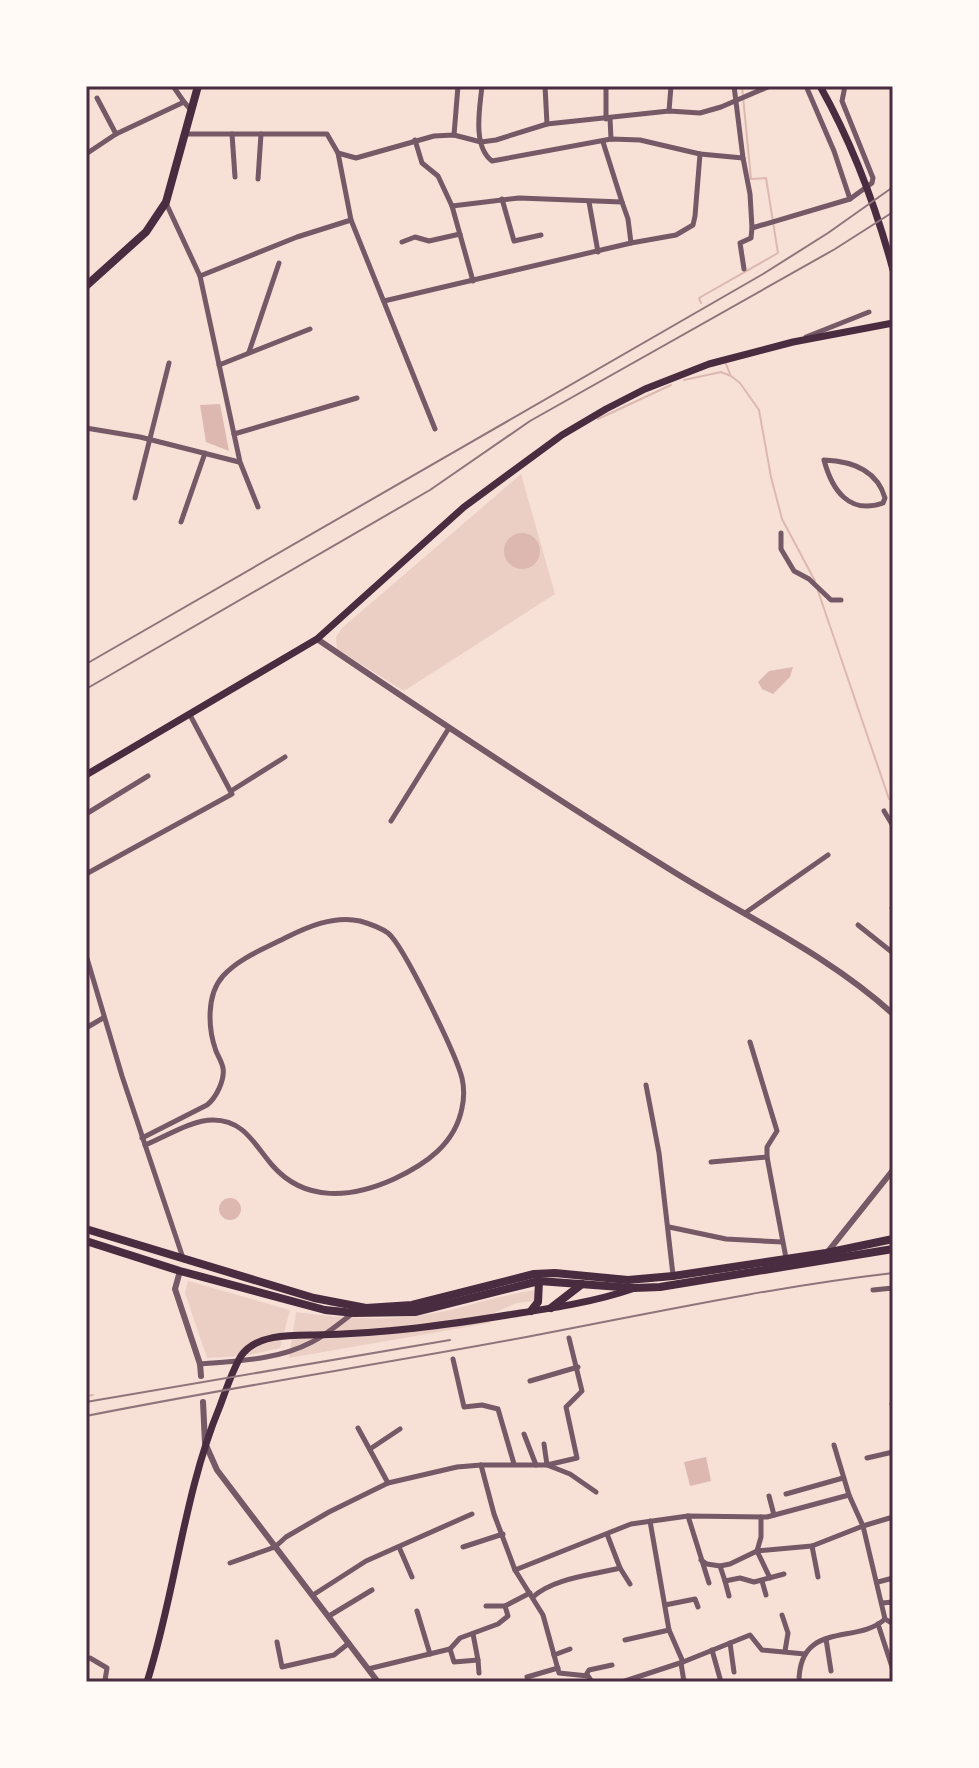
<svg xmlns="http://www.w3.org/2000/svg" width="979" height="1768" font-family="'Exo 2',sans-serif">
  <rect width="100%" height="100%" fill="#f7e1d7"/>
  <g fill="#ebcfc5">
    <path d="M521,474L555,594L404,691L337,649L336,637L342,628Z"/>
    <path d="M188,1281L290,1310L280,1348L245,1356L207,1358L185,1293Z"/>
    <path d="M537,1290L534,1301L517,1303L491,1314L490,1323L289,1358L296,1312C346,1319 396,1322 446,1311C476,1304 505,1294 537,1290Z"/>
  </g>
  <g fill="#dcb8b0">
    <path d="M220,404L229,451L206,442L200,405Z"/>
    <circle cx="522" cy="551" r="18"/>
    <path d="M793,667L790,677L773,694L762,689L758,682L769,671Z"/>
    <circle cx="230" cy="1209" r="11"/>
    <path d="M706,1457L711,1481L690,1486L684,1462Z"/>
  </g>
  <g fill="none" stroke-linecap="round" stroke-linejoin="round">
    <g stroke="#dcb8b0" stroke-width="2">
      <path d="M701,303L699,298L778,253L766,178L751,179L742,86"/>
      <path d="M726,364L730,374"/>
      <path d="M684,380L721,372L731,376L740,383L759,410L771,477L782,519L815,581"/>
      <path d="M598,419L671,385"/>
      <path d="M818,591L889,799"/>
      <path d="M86,1396L93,1395"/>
    </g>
    <g stroke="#755966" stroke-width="5">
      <path d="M173,86L184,102"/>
      <path d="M482,86C480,107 472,146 492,161L611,139L640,140L700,154"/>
      <path d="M545,86L547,124"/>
      <path d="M806,86L834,151L850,199L872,183L873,178L842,101L845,86"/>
      <path d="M97,98L116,134"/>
      <path d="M669,111L671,86"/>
      <path d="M610,118L611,139"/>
      <path d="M606,119V86"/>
      <path d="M186,134H327L338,153L356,158L434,136L454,135L481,142L496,140L547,124L669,111L700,113L721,107L770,86"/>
      <path d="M232,134L235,177"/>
      <path d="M454,135L458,86"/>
      <path d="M415,140L422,163L438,176L452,206L473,281"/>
      <path d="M603,142L622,202"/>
      <path d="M338,153L351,220L435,429"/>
      <path d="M86,154L116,134L184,102L191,110"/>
      <path d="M743,158L750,194L752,228L850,199"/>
      <path d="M258,179L261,134"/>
      <path d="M502,199L514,241L541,235"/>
      <path d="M589,202L598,252"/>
      <path d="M166,203L200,276L240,462L258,507"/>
      <path d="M452,206L519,198L622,202L628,219L631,243"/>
      <path d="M402,242L415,237L429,241L460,234"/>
      <path d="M744,269L740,243L751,238L752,228"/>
      <path d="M200,276L297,237L351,220"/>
      <path d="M384,301L631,243L676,235L693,225L695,216L700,154L743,158L734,86"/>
      <path d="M806,337L869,312"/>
      <path d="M249,352L279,263"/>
      <path d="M219,365L310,329"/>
      <path d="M86,428L140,437L239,462"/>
      <path d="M234,434L357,398"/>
      <path d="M824,460C852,461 877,470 885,498L883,503C849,515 832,490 824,460Z"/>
      <path d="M135,498L169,363"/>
      <path d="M181,522L205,453"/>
      <path d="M781,533V549L794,571L809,579L831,600H841"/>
      <path d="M231,791L285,757"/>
      <path d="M884,811L893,826"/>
      <path d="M86,814L148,776"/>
      <path d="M391,821L449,728"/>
      <path d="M86,874L232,794L190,715"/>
      <path d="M892,908L893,907"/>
      <path d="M745,913L828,855"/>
      <path d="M858,925L893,953"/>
      <path d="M86,955L122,1076L183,1258"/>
      <path d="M86,1028L103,1018"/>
      <path d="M750,1042L777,1131L767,1147V1157L786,1258"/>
      <path d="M646,1085L659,1153L673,1275"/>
      <path d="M142,1138L207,1105C216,1098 225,1080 223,1068C222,1062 218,1056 216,1051C208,1029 206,995 223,976C239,958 264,949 285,938C307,927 334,915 360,921C367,923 381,928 388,933C404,946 456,1055 462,1078C464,1087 464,1099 462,1108C455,1144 426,1164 394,1179C352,1198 305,1203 272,1165C254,1144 244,1120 213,1120C191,1120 165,1137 145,1145"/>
      <path d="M711,1162L767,1157"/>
      <path d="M669,1227L726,1239L782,1242"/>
      <path d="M873,1290L893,1288"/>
      <path d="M453,1359L464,1407L482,1405L498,1409L514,1464"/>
      <path d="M200,1364C237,1361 278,1360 312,1342C326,1335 340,1323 353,1313"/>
      <path d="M530,1381L578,1367"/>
      <path d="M892,1404H893"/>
      <path d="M358,1428L388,1483"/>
      <path d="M524,1434L536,1465"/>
      <path d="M544,1444L547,1465L577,1458L566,1407L582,1391L569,1338"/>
      <path d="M370,1449L400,1429"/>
      <path d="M867,1458L893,1452"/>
      <path d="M481,1465L494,1514L515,1570L543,1615L559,1673L588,1676L592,1682"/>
      <path d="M786,1494L843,1478"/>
      <path d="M769,1496L774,1515"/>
      <path d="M688,1516L709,1583"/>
      <path d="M761,1517V1537L757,1551L770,1578"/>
      <path d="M650,1521L669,1630L683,1662"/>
      <path d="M607,1534L620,1568L630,1584"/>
      <path d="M812,1546L818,1577"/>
      <path d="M399,1547L412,1577"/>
      <path d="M463,1547L503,1534"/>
      <path d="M701,1560L707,1564L720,1566L725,1581L740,1578L754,1582L784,1574"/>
      <path d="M230,1563L275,1547L286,1537L329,1512L388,1483L457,1467L481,1465H547L570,1474L596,1492"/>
      <path d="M720,1566L730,1564L757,1551L812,1546L863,1526L849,1495L834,1445"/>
      <path d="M515,1570L631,1524L688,1516L767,1517L849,1495"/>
      <path d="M725,1581L729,1596"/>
      <path d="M762,1581L766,1595"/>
      <path d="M878,1582L893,1578"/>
      <path d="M313,1595L366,1561L472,1514"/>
      <path d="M533,1597C553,1578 593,1575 620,1568"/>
      <path d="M882,1603L893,1602"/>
      <path d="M665,1605L695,1599L698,1607"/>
      <path d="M486,1606H505"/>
      <path d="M417,1611L430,1654"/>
      <path d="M782,1615L788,1633L785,1651"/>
      <path d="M329,1616L372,1590"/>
      <path d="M885,1619L893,1624"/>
      <path d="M878,1624L893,1670"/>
      <path d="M826,1639L831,1671"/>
      <path d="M625,1640L669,1630"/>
      <path d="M277,1642L282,1667L334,1655L349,1643"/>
      <path d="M730,1643L734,1672"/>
      <path d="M450,1649L454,1662L478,1660L473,1634"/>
      <path d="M712,1650L721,1682"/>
      <path d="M554,1655L570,1649"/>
      <path d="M90,1658L107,1668L105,1680L110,1682"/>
      <path d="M478,1660L479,1673"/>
      <path d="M681,1663L684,1682"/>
      <path d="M368,1669L450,1649L460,1638L498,1624L508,1616L505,1606L530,1593"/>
      <path d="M586,1675L589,1670L612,1665"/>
      <path d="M527,1677L558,1668"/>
      <path d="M622,1682L683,1662L750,1635L762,1650L805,1654"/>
      <path d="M799,1682C799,1620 857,1645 885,1619L863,1526L893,1517"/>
    </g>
    <g stroke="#755966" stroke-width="6">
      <path d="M317,639C435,719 553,797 674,872C748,918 828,955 893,1014"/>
      <path d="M826,1254L893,1170"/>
      <path d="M180,1271L175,1289L200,1364L201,1376"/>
      <path d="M203,1402L205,1443L217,1470L378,1682"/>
    </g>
    <g stroke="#4a2c40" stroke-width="7">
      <path d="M820,86C852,143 876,207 893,270"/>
      <path d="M86,775L317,639L464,507L562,435L606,409L645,389L709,364L793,342L893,323"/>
      <path d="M147,1682C176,1591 183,1495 220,1406C226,1390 232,1371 241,1356C256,1334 291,1335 314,1335C382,1334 447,1325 514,1314C553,1308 594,1302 632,1289"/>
    </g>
    <g stroke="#4a2c40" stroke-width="8">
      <path d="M86,286L146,232L166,202L198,86"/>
      <path d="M86,1229L314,1298L366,1308L412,1305L534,1274L555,1273L628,1280L673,1276L826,1253L893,1239"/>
      <path d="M86,1241L180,1271L325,1310L354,1313L415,1312L539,1281L634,1288L660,1287L893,1249"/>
      <path d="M551,1308L582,1284"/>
      <path d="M531,1311L538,1302L539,1281"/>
    </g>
    <g stroke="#8f747c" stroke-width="2">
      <path d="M86,664L763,274L828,233L893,187"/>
      <path d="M86,689L430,490L530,421L835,249L893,212"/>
      <path d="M86,1402L450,1340"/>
      <path d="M86,1416C227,1388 369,1366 510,1340C638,1316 764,1288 893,1273"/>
    </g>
  </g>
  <rect width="979" height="1768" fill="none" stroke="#fffaf5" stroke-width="176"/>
  <rect x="88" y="88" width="803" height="1592" fill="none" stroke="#4a2c40" stroke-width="3"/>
</svg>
